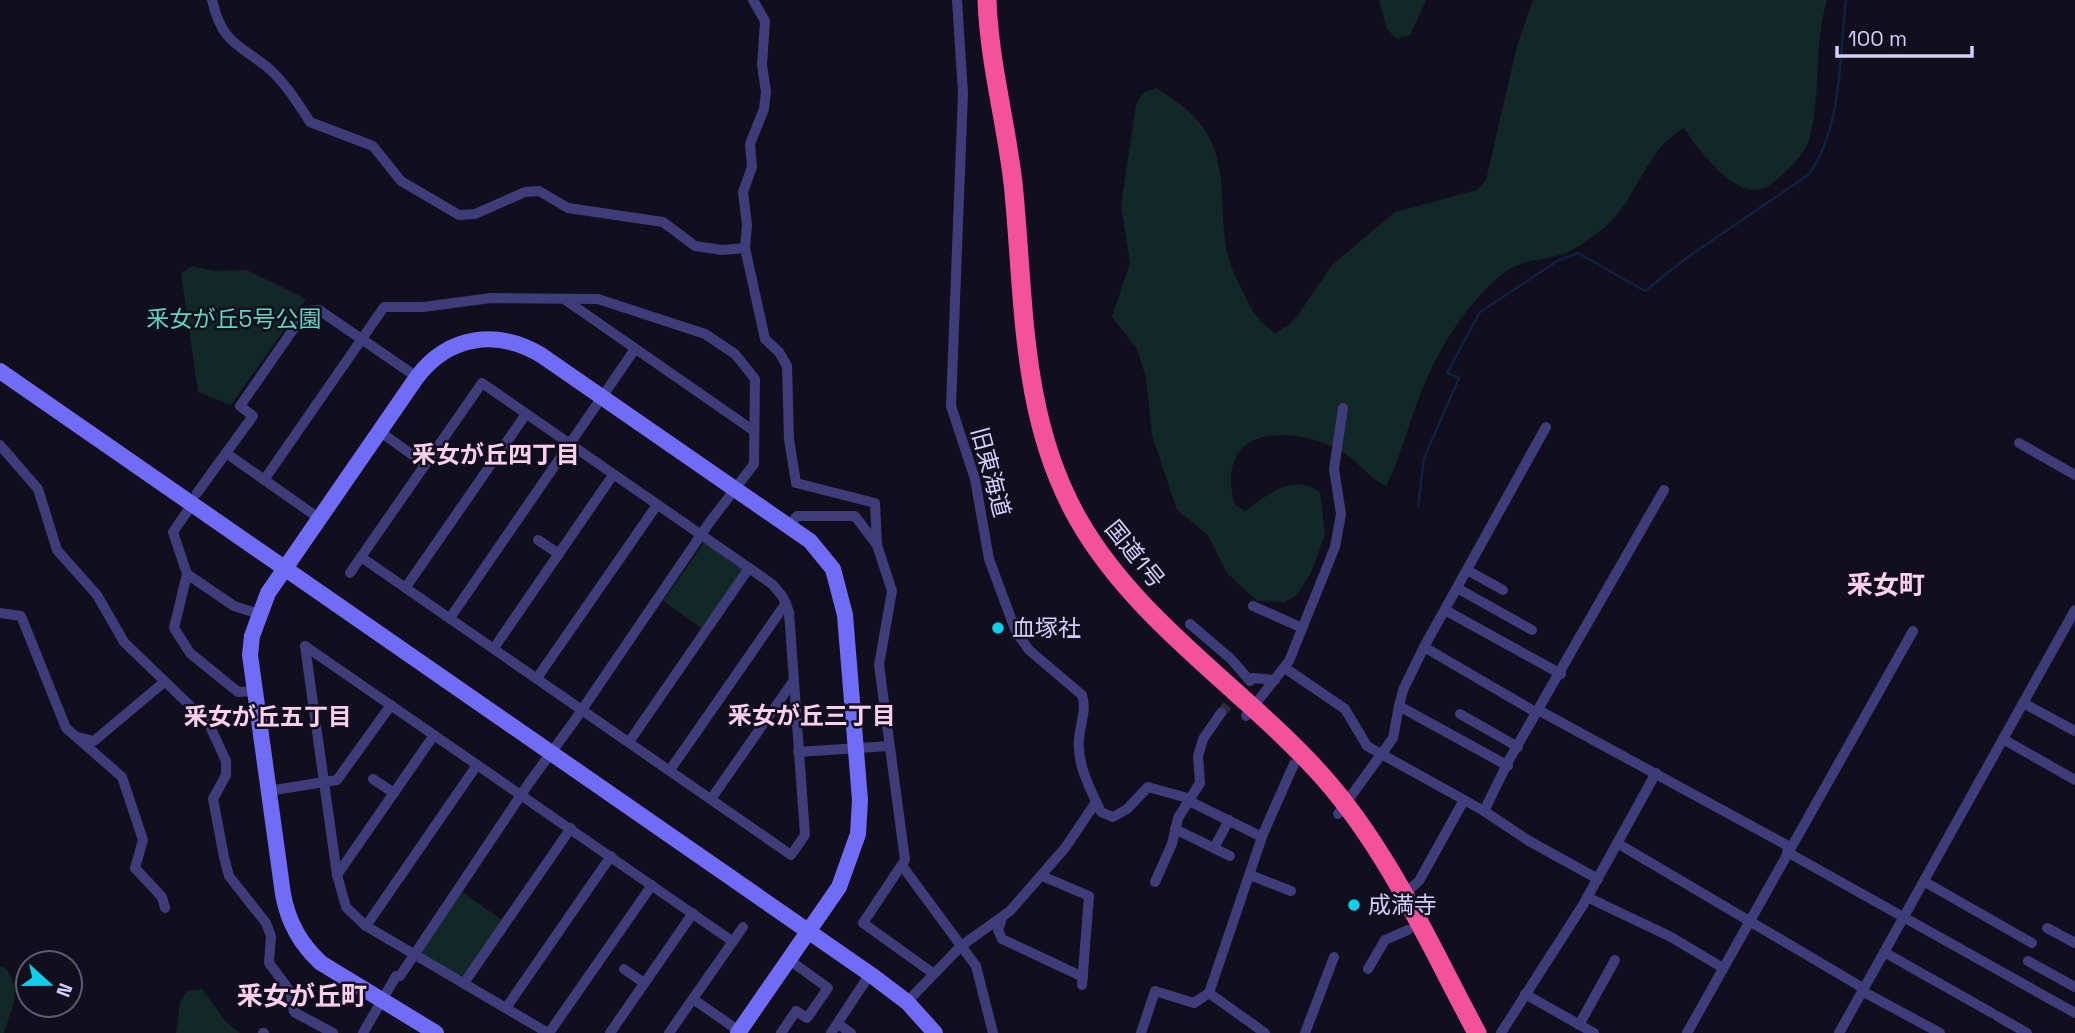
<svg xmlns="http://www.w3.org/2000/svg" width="2075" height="1033" font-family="'Space Grotesk','Noto Sans JP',sans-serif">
  <rect width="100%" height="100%" fill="#110e1e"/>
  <g fill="#112827">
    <path d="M1379,0H1426L1410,35L1397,39L1387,29Z"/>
    <path d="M1533,0H1827C1814,43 1821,88 1811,132C1808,149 1797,161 1785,172C1776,180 1767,190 1754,190C1729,190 1696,147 1684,128C1645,149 1638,199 1605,227C1595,235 1581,245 1570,251C1549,261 1522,258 1504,273C1466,303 1437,351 1420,395C1408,425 1401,457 1386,486C1367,477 1357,459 1339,450C1305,431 1234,421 1231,477C1230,485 1233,495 1234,504L1245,511C1269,494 1292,473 1320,492L1325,534L1311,573L1296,596L1284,602L1257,601L1227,573L1208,535L1177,510L1152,435L1146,378L1137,349L1112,317L1130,263L1121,205L1136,105L1143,93L1156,88C1173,99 1190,109 1202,126C1227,160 1220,201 1225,240C1227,261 1236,278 1245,296C1253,312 1259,323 1275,333L1289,325L1298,315L1332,265L1395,212L1477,190L1486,180L1517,46Z"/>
    <path d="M192,266L214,271L247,270L306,299L231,405L198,392L181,273Z"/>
    <path d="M707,543L741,567L742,572L703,629L663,601L703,544Z"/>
    <path d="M462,892L502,920L465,975L459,976L423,955L422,950Z"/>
    <path d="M3,966C25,988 11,1008 4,1033H0V967Z"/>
    <path d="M202,989L226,1022L240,1033H176L180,1002L187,991Z"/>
  </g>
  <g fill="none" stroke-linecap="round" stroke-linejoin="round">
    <path stroke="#0f2241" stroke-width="2.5" d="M1418,506L1424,458L1459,378L1447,373L1480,312L1559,260L1578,253L1645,291L1685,259L1808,175C1843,128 1839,56 1846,0"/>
    <path stroke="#2e2b3f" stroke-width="10" stroke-dasharray="10 5" stroke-linecap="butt" d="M1221,713L1240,691"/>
    <g stroke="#3f3c7a" stroke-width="10">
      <path d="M212,0C222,42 236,43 266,66C285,82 297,102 310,122L373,146L401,181L459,215L475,214L525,192L539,191L568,208L663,222L695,246L722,250L745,248"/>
      <path d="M753,0L765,21L762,65L766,92L764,109L750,144L752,167L743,192L747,225L745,248L765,339L779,352L787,366L789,439L796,483L875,503L877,545L892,591L879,665L905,860L863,923L934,974"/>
      <path d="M957,0L963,93L951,406L975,479L989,559L1016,632L1029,650L1082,695C1087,711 1080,723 1079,739C1077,766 1090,788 1101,812L1113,817L1127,809L1148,787L1191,799"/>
      <path d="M564,299L754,431"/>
      <path d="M482,383L772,584L783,597L789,612L805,835L791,855L361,557Z"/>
      <path d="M379,431L425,464"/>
      <path d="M2019,443L2075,475"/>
      <path d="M0,445L38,489L57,550L97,595L124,642L209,724L226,761V775L213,799L224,857L229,876L266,923L271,936L269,963L290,991L294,1012L333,1033"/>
      <path d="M264,480L384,307H423L491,298L598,299L705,334L735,354L755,379L754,464L709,523L575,720L529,783L400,976H396L363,1033"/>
      <path d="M197,493L226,453"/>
      <path d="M193,503L173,532L187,574L174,628L190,653L238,692L254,691"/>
      <path d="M320,519L226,453L253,416L240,406L306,311L319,310L417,377"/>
      <path d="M789,526L797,516H855L877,545"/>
      <path d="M538,540L559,554"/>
      <path d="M1467,570L1503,590"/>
      <path d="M350,573L361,557"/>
      <path d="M187,574L234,606L259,614"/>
      <path d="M406,587L526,414"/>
      <path d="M1457,588L1532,630"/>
      <path d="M1253,606L1300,627"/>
      <path d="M1445,610L1561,674"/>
      <path d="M0,613L21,616L66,728L122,777L143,840L135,868L162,897L165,908"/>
      <path d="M450,618L635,349"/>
      <path d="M1190,624L1231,659L1250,681L1253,678L1275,680"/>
      <path d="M305,646L732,941"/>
      <path d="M305,646L337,875L346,907L366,926L548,1033"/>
      <path d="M1424,647L1537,713"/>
      <path d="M494,648L613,475"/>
      <path d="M1285,668L1345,709L1367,746L1484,811L1509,760L1664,490"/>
      <path d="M537,678L657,505"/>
      <path d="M2023,703L2075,731"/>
      <path d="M1540,711L1790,847"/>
      <path d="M1460,714L1518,747"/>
      <path d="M1246,716L1289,661L1335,547L1341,514L1334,469L1343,408"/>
      <path d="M78,737L94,741L163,683"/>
      <path d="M2003,739L2075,780"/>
      <path d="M629,742L749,568"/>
      <path d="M798,752L889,746"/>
      <path d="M1508,766L1399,706L1403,690L1424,647L1546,427"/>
      <path d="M670,770L786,603"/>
      <path d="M373,779L394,793"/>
      <path d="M268,791L337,780L391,705"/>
      <path d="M711,799L794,680"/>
      <path d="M1189,801L1262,837"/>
      <path d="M1484,811L1529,841L1598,879"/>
      <path d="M1338,814L1393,738L1399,706"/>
      <path d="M1175,829L1230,856"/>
      <path d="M1617,843L1863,988"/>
      <path d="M1214,848L1229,820"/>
      <path d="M1787,852L2075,1013"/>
      <path d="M903,867L976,966L993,1033"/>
      <path d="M337,875L434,735"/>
      <path d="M1250,875L1291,891"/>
      <path d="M1042,876L1089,896L1082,985"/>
      <path d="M1155,882L1172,844L1178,818L1200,783L1198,756L1203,739L1221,713"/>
      <path d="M1925,882L2032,943"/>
      <path d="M1404,894L1419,881L1464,800"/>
      <path d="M1587,897L1671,937L1723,968"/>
      <path d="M1002,918L998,930L1002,939L1083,977"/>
      <path d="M366,926L477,765"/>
      <path d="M2047,928L2075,943"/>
      <path d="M1884,952L1992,1013"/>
      <path d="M2028,961L2075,987"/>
      <path d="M624,969L644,983"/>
      <path d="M1368,969L1385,940L1408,930"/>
      <path d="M464,983L571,828"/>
      <path d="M1862,991L1940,1033"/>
      <path d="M1525,994L1594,1033"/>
      <path d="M693,999L742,1033"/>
      <path d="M907,1002L961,946L1010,911L1065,848L1096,802"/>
      <path d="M506,1008L611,856"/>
      <path d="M1997,1016L2027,1033"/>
      <path d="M838,1024L851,1033"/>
      <path d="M1579,1025L1615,960"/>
      <path d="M263,1033H264"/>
      <path d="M549,1033L652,885"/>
      <path d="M610,1033L693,913"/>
      <path d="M669,1033L743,927"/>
      <path d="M781,1033L796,1011L807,1018L828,988L788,959"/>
      <path d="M831,1033L870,974"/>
      <path d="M1141,1033L1155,991L1194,1003L1209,993"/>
      <path d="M1265,1033L1209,993L1263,834L1294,764"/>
      <path d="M1305,1033L1334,957"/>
      <path d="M1501,1033L1583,905L1656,773"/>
      <path d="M1687,1033L1913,631"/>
      <path d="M1839,1033L2075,610"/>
    </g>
    <g stroke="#716cf5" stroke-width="16">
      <path d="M0,371L870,974L907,1002L935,1033"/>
      <path d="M436,1033L321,963C300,944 288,922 283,894L250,655L252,636L268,593L417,377C449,335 497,329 541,355L810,541L833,569L845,615L860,800L858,834L839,887L738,1033"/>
    </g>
    <path stroke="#f4519d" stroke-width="19" d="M987,0C989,61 1006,122 1013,183C1025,298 1019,415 1078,519C1137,623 1246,690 1324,778C1390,853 1430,946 1477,1033"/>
  </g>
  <g fill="#0fcee7" stroke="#110e1e" stroke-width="2.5">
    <circle cx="998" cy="628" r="7"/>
    <circle cx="1354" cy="905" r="7"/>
  </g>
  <g text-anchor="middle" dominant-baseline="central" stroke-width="5" stroke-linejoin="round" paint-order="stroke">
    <g font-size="23" fill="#60d6bb" stroke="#110e1e">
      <text x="234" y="319">釆女が丘5号公園</text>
    </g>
    <g font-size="23" fill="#d4cefc" stroke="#110e1e">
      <text transform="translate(991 472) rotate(75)">旧東海道</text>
      <text transform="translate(1135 554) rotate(51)">国道1号</text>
    </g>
    <g font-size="23" fill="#d4cefc" stroke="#110e1e" text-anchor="start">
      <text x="1012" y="628">血塚社</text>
      <text x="1368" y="905">成満寺</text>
    </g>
    <g font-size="24" font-weight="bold" fill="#fcd0eb" stroke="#110e1e">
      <text x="496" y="454">釆女が丘四丁目</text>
      <text x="812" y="715">釆女が丘三丁目</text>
      <text x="268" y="716">釆女が丘五丁目</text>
    </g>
    <g font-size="26" font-weight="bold" fill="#fcd0eb" stroke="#110e1e">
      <text x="1886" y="585">釆女町</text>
      <text x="302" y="996">釆女が丘町</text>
    </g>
  </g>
  <g transform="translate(49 984) rotate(111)"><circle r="33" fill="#110e1e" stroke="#5f5b77" stroke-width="2"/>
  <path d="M0-5L12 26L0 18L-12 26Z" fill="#0fcee7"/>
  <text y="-10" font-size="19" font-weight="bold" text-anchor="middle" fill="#d4cefc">N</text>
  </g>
  <path d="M1837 46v10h135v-10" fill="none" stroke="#d4cefc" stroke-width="3.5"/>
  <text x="1848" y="46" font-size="21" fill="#d4cefc" stroke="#110e1e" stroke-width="5" paint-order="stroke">100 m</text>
</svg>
